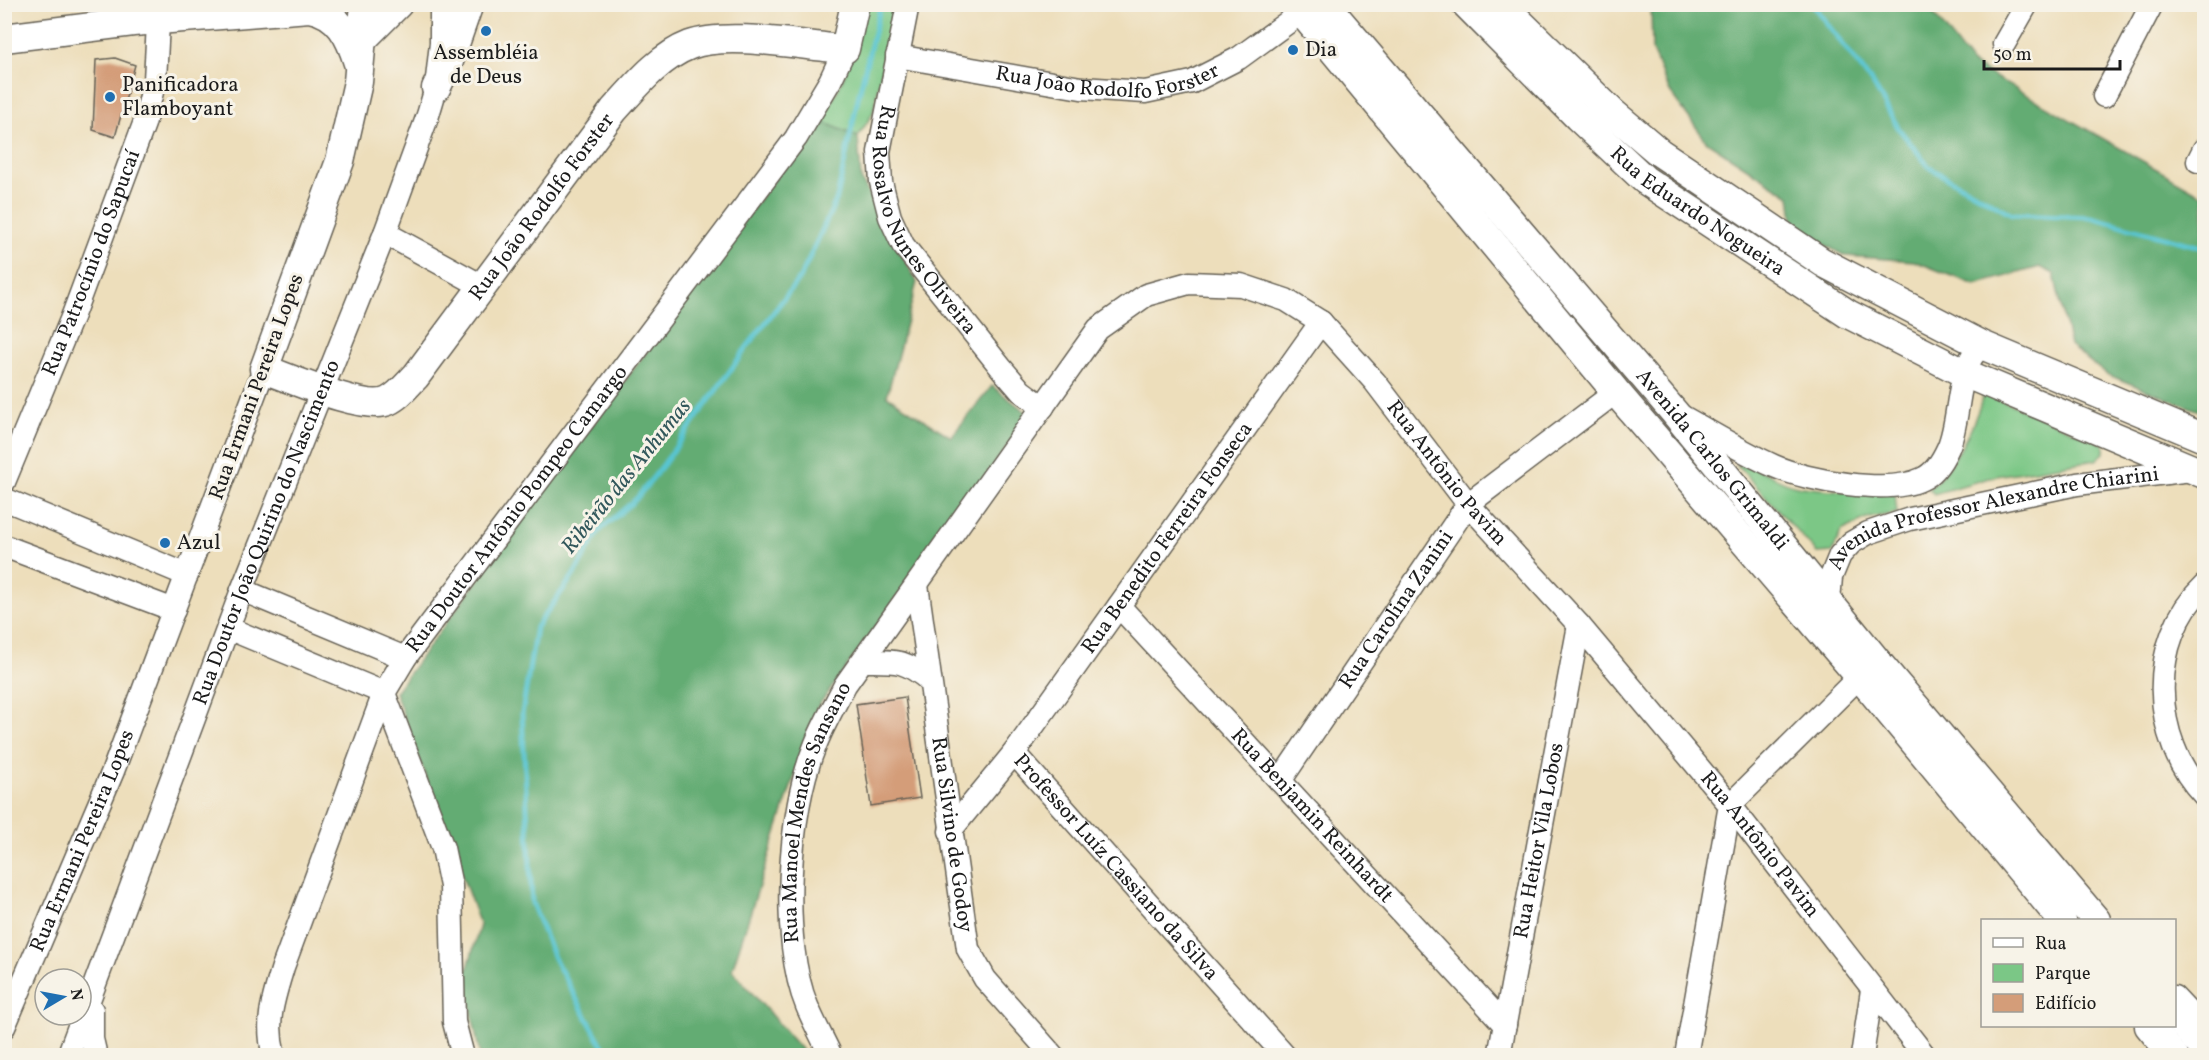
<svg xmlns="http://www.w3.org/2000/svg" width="2209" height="1060" font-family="Vollkorn,serif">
  <rect width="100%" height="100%" fill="#f7f3e8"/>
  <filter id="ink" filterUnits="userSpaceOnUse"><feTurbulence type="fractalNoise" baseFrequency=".0167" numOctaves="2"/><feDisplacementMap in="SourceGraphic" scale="12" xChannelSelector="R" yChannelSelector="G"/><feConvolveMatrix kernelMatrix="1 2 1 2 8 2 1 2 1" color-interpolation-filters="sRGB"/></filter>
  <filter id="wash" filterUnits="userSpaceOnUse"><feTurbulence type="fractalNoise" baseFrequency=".008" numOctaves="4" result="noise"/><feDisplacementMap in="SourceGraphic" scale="24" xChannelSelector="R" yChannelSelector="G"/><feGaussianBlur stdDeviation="1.35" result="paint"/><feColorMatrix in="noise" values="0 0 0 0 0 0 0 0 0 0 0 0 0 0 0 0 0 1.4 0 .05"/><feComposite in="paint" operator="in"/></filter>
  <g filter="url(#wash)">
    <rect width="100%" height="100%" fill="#eddebb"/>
    <g fill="#7bc786" stroke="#4c7251" stroke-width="1.5">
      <path d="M865,5H895L873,113L858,137L818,120C847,86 854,46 865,5Z"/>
      <path d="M1984,393L2104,444V453L2096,460L1996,476L1934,494L1929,489C1957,462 1973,430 1984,393Z"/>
      <path d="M1737,465C1757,464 1777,482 1797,486C1829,492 1863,491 1895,494L1897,513L1869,518L1841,531L1833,552L1817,553Z"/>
    </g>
    <g fill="#64ac73" stroke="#406448" stroke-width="1.5">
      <path d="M1651,5H1927L1972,64L2204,196V413L2106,374L2070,346L2054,274L2040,267L1975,285L1914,261L1845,256L1794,228L1790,196L1707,142L1670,92L1652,51Z"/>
      <path d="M818,120L858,137L861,179L917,282L887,396L951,437L992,386L1030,415L816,709L732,970L806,1055H480L465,978L480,925L395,692Z"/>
    </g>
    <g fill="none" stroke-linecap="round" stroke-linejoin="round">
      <g stroke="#58c5d1" stroke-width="5">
        <path d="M1812,4L1873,84L1899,129L1930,168L2012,214L2091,217L2204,248"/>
        <path d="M608,1056L554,958L532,903L522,714L536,627L573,576L599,531L636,499L663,465L747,347L801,276L837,198L858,98L881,4"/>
      </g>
    </g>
    <g id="blocks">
      <g fill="#d49d79">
        <path d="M115,58L135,65L115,137L93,130L96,60Z"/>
        <path d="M905,697L920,798L871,806L856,704Z"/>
      </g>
    </g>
  </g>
  <g filter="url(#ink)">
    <use href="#blocks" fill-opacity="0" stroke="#656054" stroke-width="1.5"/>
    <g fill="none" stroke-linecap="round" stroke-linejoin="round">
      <g stroke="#656054" stroke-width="25">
        <g id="minor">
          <path id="s1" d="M908,4L879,152L881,182L890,217L903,245L1002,369L1021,391L1043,407"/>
          <path d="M2004,44L2027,4"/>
          <path id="s2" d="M897,56L1081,88L1145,92L1192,82L1239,58L1302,12"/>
          <path d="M2104,96L2152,4"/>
          <path d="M2198,161L2204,149"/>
          <path d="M385,233L482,286"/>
          <path d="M1681,416C1712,433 1742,452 1774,466C1807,481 1889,495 1922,479C1934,474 1943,459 1948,448C1962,416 1954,369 1982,345"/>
          <path id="s3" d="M4,482L73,315L144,124L155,80L159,4"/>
          <path d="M4,499L187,575"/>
          <path d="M4,546L174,610"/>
          <path id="s4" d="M917,585L968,949L985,979L1053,1056"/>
          <path d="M2204,586C2147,640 2151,740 2204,795"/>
          <path d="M242,590L405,658"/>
          <path id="s5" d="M1829,601L1831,577L1840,555L1851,543L1868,533L1910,519L2077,484L2191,470"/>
          <path id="s6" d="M1119,606L1505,1025"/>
          <path d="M230,629L384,693"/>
          <path d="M863,661C896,661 904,659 930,681"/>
          <path d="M384,693L443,848L451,886L454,1022L463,1056"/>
          <path id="s7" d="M1014,753L1321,322"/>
          <path id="s8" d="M1280,781L1468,504L1616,392"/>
          <path id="s9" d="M950,831L1014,753L1285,1056"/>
          <path d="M2174,997L2192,1016L2204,1024"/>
          <path d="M92,1010V1039L96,1056"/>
          <path id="s10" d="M4,1027L113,771L264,369"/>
          <path id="s11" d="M68,1056L242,590L385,233L428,115L436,88L441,43V4"/>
          <path id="s12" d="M274,1056C265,1022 273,1000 283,967L384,693L405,658L796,138L830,81L845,49"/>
          <path id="s13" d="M831,1056C823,1039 814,1023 807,1006C780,941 788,811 815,746C823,725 835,705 845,685L1098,329L1146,295L1189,283L1241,285L1286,300L1321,322L1375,382L1468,504L1579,625L1730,805L1925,1056"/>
          <path id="s14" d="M1499,1056L1579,625"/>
          <path d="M1686,1056L1730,805L1871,665"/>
          <path d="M1862,1056L1872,990"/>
        </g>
      </g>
      <g stroke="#656054" stroke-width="31">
        <g id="major">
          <path id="s15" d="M365,4L358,82L340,161L264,369C289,378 366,412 388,401C399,396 408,384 416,376L614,110C636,86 659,57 690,45C728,31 804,46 845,49L855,4"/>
          <path d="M1295,4L1616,392L1860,677L2062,920"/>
          <path id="s16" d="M1325,4L1674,412L1876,660L2096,920"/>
          <path id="s17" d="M1466,4L1578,117L1645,180L1848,314L1964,373L2204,474"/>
          <path d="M1501,4L1613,113L1659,152L1822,262L1982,345L2204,438"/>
          <path d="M4,38L133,22L309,8C339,13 350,37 358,63"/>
          <path d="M363,39L398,4"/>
          <path d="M436,88L448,64L469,4"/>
          <path d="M2174,1013L2204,1049"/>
          <path d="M2149,1026L2174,1056"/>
        </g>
      </g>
      <use href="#minor" stroke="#fff" stroke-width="22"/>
      <use href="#major" stroke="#fff" stroke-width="28"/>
    </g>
  </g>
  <g fill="#1f6fb2" stroke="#f7f3e8" stroke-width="2">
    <circle cx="486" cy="31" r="6"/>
    <circle cx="1293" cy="50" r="6"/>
    <circle cx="110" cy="97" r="6"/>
    <circle cx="165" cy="543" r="6"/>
  </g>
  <g text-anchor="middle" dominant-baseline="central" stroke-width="6" stroke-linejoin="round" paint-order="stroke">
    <g font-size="21" fill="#1c1c1c" stroke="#f7f3e8" text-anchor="start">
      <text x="1305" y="50">Dia</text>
      <text x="486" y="53" text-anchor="middle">Assembléia<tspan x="486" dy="24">de Deus</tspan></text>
      <text x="122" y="85">Panificadora<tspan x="122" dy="24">Flamboyant</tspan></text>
      <text x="177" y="543">Azul</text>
    </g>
    <g font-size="21" fill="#1c1c1c" stroke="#f7f3e8">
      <text stroke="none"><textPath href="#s2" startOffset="214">Rua João Rodolfo Forster</textPath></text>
      <text stroke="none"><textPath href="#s15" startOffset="759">Rua João Rodolfo Forster</textPath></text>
      <text stroke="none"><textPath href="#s17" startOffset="312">Rua Eduardo Nogueira</textPath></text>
      <text stroke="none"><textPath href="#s1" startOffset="231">Rua Rosalvo Nunes Oliveira</textPath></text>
      <text stroke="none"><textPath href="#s3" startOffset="236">Rua Patrocínio do Sapucaí</textPath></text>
      <text transform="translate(257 387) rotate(-70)">Rua Ermani Pereira Lopes</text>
      <text stroke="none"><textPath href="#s16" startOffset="598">Avenida Carlos Grimaldi</textPath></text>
      <text stroke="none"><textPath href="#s13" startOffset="1266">Rua Antônio Pavim</textPath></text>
      <text stroke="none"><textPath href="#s12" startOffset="610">Rua Doutor Antônio Pompeo Camargo</textPath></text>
      <text stroke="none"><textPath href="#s5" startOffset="207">Avenida Professor Alexandre Chiarini</textPath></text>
      <text stroke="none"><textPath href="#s11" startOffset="560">Rua Doutor João Quirino do Nascimento</textPath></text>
      <text stroke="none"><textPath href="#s7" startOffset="264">Rua Benedito Ferreira Fonseca</textPath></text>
      <text stroke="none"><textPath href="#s8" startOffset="207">Rua Carolina Zanini</textPath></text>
      <text stroke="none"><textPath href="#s13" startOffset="255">Rua Manoel Mendes Sansano</textPath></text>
      <text stroke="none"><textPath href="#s6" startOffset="285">Rua Benjamin Reinhardt</textPath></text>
      <text stroke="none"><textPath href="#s4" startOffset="252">Rua Silvino de Godoy</textPath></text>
      <text stroke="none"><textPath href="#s14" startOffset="219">Rua Heitor Vila Lobos</textPath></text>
      <text stroke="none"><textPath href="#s10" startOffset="202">Rua Ermani Pereira Lopes</textPath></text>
      <text stroke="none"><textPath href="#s13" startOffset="1752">Rua Antônio Pavim</textPath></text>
      <text stroke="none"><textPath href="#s9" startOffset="254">Professor Luíz Cassiano da Silva</textPath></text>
    </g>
    <g font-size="22" font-style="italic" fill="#31575b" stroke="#f7f3e8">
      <text transform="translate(627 477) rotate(-51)">Ribeirão das Anhumas</text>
    </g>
  </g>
  <rect width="2209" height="1060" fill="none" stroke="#f7f3e8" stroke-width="24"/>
  <rect x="1981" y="919" width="195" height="108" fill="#f7f3e8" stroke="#9f9d96" stroke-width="1.5"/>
  <rect x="1993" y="938" width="30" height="9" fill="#ffffff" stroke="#9f9d96" stroke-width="1.5"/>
  <text x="2035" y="949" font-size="18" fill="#1c1c1c">Rua</text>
  <rect x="1993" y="964" width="30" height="18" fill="#7bc786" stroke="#9f9d96" stroke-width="1.5"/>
  <text x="2035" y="979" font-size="18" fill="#1c1c1c">Parque</text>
  <rect x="1993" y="994" width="30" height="18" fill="#d49d79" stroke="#9f9d96" stroke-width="1.5"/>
  <text x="2035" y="1009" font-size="18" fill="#1c1c1c">Edifício</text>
  <g transform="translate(63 997) rotate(80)"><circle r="28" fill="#f7f3e8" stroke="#9f9d96" stroke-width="1.5"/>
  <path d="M0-4.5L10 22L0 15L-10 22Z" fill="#1f6fb2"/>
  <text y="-9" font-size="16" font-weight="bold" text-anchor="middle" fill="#1c1c1c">N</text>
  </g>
  <path d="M1984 60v9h136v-9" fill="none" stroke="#1c1c1c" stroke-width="3"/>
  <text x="1993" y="60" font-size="18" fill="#1c1c1c" stroke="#f7f3e8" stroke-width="4.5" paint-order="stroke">50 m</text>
</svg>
